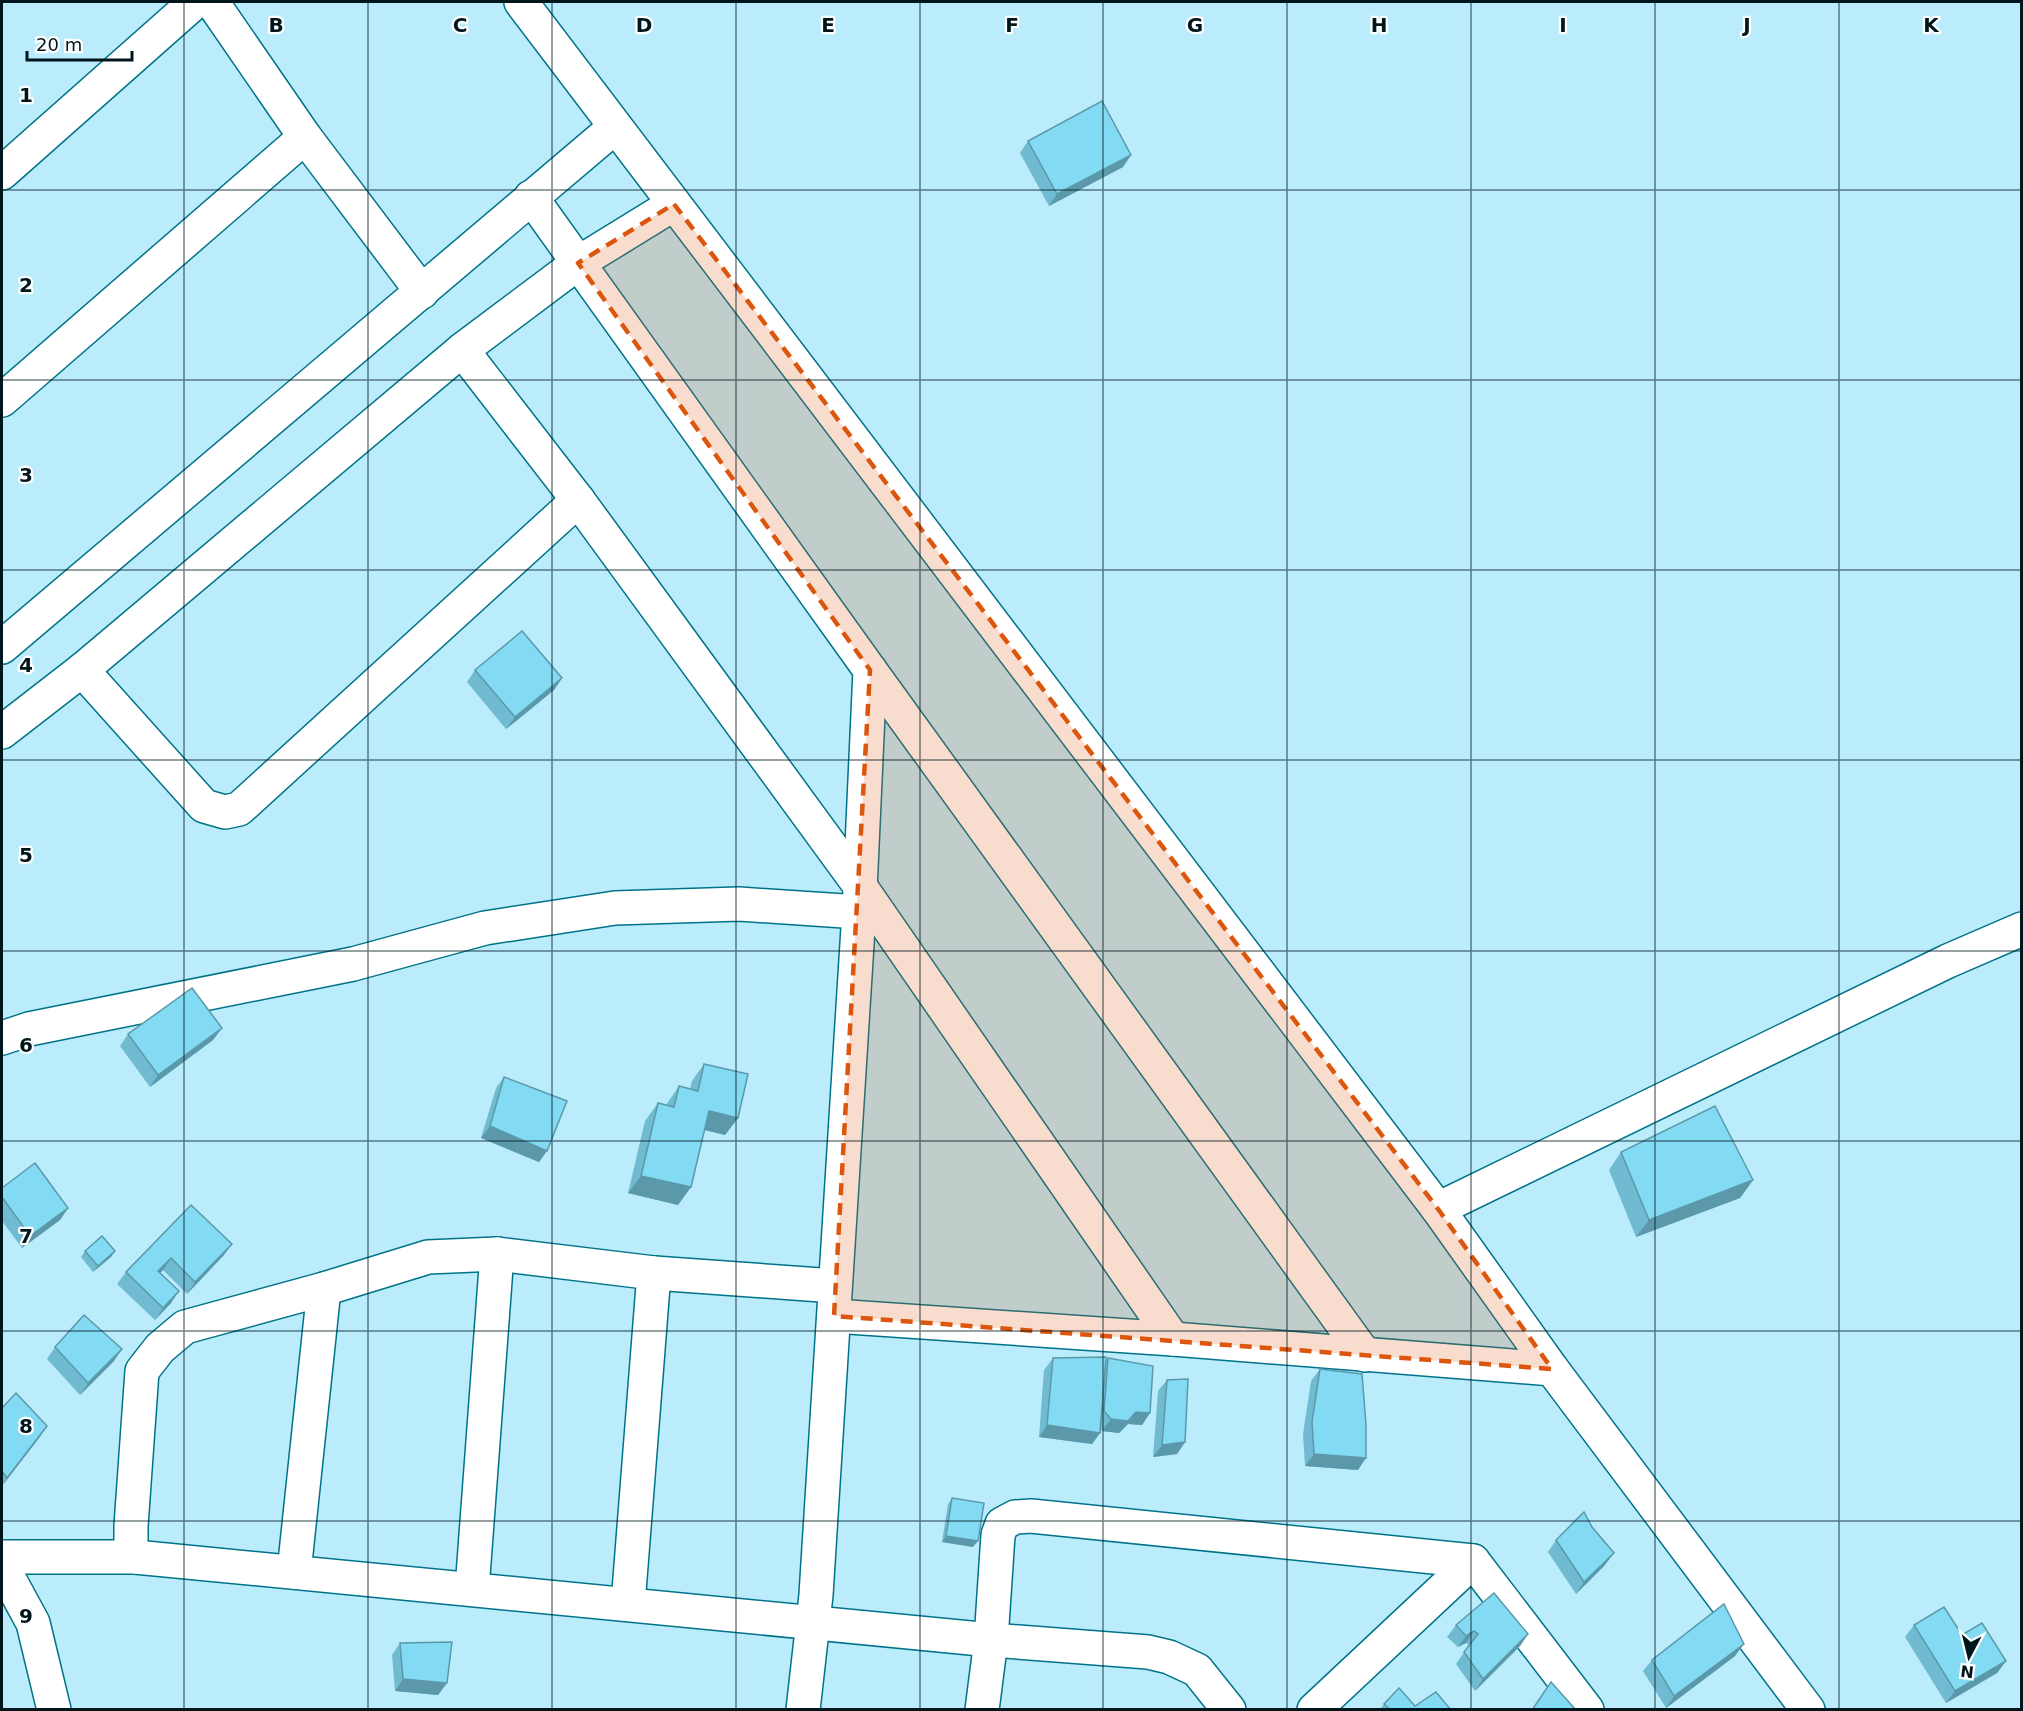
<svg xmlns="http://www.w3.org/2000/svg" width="2023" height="1711" font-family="'DejaVu Sans',sans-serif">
  <rect width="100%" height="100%" fill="#baecfb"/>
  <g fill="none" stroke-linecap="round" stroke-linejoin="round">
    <g stroke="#017389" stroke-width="36">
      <g id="minor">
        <path d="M212,2L305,137L422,292"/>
        <path d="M2,173L195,2"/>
        <path d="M531,197L870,670L1365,1355"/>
        <path d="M462,350L578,500L860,886L1173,1339"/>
        <path d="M2,400L305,137"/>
        <path d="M2,647L615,127"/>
        <path d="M82,670L204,806L225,812L239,809L578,500"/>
        <path d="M2,732L82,670L462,350L578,263L674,204"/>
        <path d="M2,1038L29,1029L353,964L485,928L615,908L739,904L859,912"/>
        <path d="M1438,1209L1948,961L2022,929"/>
        <path d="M835,1286L654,1273L497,1254L428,1257L324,1289L185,1327L160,1348L142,1371L131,1526V1545L135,1557L991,1640L1148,1652L1169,1657L1197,1670L1229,1710"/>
        <path d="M834,1316L1173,1339L1552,1369"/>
        <path d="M2,1557H135"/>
        <path d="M2,1566L33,1623L54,1710"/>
        <path d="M294,1572L324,1289"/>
        <path d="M472,1589L497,1254"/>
        <path d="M628,1604L654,1273"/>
        <path d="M803,1710L816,1595L859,912L870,670"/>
        <path d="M982,1710L991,1640L998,1535L1002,1524L1015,1517L1031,1516L1473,1561L1587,1710"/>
        <path d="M1314,1710L1473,1561"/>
      </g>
    </g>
    <g stroke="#017389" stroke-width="36">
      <path id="major" d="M521,2L1438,1209L1552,1369L1808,1710"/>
    </g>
    <use href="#minor" stroke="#fff" stroke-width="33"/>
    <use href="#major" stroke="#fff" stroke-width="33"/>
  </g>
  <g fill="#70bbd1">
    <path d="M1028,141L1131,155L1123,167L1049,206L1020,153Z"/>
    <path d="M475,670L562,678L554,690L506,729L467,682Z"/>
    <path d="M222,1028L213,1040L150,1087L120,1046L128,1034Z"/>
    <path d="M704,1064L738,1118L725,1135L704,1130L691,1187L678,1205L628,1193L645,1121L658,1103L666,1105L679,1086L690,1089L692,1081Z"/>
    <path d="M504,1077L539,1162L481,1138L496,1088Z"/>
    <path d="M1621,1152L1753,1180L1740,1198L1636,1237L1609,1170Z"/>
    <path d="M2,1188L68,1208L60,1220L22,1248L2,1221Z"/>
    <path d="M191,1205L232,1244L223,1256L187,1294L163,1270L160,1273L171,1303L155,1320L117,1284L126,1272Z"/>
    <path d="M85,1251H115L111,1257L93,1272L81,1257Z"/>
    <path d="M55,1347L114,1361L80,1395L47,1359Z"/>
    <path d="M1053,1358L1106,1361L1108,1358L1150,1413L1142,1425L1128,1424L1119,1433L1102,1431L1101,1429L1100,1433L1092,1444L1039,1437L1044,1370Z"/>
    <path d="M1320,1369L1358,1470L1305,1466L1303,1434L1311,1381Z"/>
    <path d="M1167,1380L1185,1442L1177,1454L1153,1457L1158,1391Z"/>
    <path d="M2,1408L39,1438L2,1486Z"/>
    <path d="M952,1498L973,1547L942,1542L948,1504Z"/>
    <path d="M1556,1540L1605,1565L1576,1594L1548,1552Z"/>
    <path d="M1456,1625L1528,1634L1520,1646L1475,1691L1456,1664L1469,1645L1466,1643L1458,1647L1447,1637Z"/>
    <path d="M1914,1625L2006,1661L1997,1673L1946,1703L1905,1637Z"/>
    <path d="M400,1643L447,1683L438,1695L395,1691L392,1655Z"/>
    <path d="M1735,1656L1666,1708L1643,1671L1652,1660Z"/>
    <path d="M1384,1704L1415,1706L1451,1710H1380Z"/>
  </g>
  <g fill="#5b99aa">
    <path d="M1131,155L1123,167L1049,206L1057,194Z"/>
    <path d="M562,678L554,690L506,729L515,717Z"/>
    <path d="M222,1028L213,1040L150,1087L158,1075Z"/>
    <path d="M709,1111L738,1118L725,1135L697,1128Z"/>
    <path d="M490,1126L547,1151L539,1162L481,1138Z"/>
    <path d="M641,1176L691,1187L678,1205L628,1193Z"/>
    <path d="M1753,1180L1740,1198L1636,1237L1649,1220Z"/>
    <path d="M68,1208L60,1220L22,1248L30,1236Z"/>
    <path d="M232,1244L223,1256L187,1294L195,1282Z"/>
    <path d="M115,1251L111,1257L93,1272L98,1266Z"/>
    <path d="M171,1258L163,1270L150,1283L158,1271Z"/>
    <path d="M179,1291L171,1303L155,1320L163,1308Z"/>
    <path d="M122,1349L114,1361L80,1395L88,1383Z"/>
    <path d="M1136,1412L1150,1413L1142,1425L1128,1424L1119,1433L1102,1431L1111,1419Z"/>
    <path d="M1047,1425L1100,1433L1092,1444L1039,1437Z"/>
    <path d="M47,1426L39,1438L2,1486L7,1478Z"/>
    <path d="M1185,1442L1177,1454L1153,1457L1162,1445Z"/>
    <path d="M1314,1454L1366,1458L1358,1470L1305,1466Z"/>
    <path d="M946,1536L978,1541L973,1547L942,1542Z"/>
    <path d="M1614,1553L1605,1565L1576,1594L1584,1582Z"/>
    <path d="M1474,1631L1466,1643L1458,1647L1466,1636Z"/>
    <path d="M1528,1634L1520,1646L1475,1691L1483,1679Z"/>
    <path d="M1744,1644L1735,1656L1666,1708L1674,1696Z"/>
    <path d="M2006,1661L1997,1673L1946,1703L1955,1691Z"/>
    <path d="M403,1679L447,1683L438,1695L395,1691Z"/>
  </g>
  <g fill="#82daf3" stroke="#5b99aa" stroke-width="1.5">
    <path d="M1102,101L1131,155L1057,194L1028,141Z"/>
    <path d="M522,631L562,678L515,717L475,670Z"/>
    <path d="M192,988L222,1028L158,1075L128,1034Z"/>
    <path d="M704,1064L748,1074L738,1118L709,1111L691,1187L641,1176L658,1103L674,1107L679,1086L698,1091Z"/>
    <path d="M504,1077L567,1101L547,1151L490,1126Z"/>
    <path d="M1715,1106L1753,1180L1649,1220L1621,1152Z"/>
    <path d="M35,1163L68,1208L30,1236L2,1197V1188Z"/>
    <path d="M191,1205L232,1244L195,1282L171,1258L158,1271L179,1291L163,1308L126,1272Z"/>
    <path d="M102,1236L115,1251L98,1266L85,1251Z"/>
    <path d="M84,1315L122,1349L88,1383L55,1347Z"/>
    <path d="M1106,1357L1100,1433L1047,1425L1053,1358Z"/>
    <path d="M1108,1358L1153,1366L1150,1413L1136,1412L1128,1421L1111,1419L1104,1411Z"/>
    <path d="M1320,1369L1362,1374L1366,1425V1458L1314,1454L1312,1422Z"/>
    <path d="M1188,1379L1185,1442L1162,1445L1167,1380Z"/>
    <path d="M16,1393L47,1426L7,1478L2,1471V1408Z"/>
    <path d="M952,1498L984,1503L978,1541L946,1536Z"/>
    <path d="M1584,1512L1592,1527L1614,1553L1584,1582L1556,1540Z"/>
    <path d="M1494,1593L1528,1634L1483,1679L1464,1652L1478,1634L1474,1631L1466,1636L1456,1625Z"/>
    <path d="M1724,1604L1744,1644L1674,1696L1652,1660Z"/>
    <path d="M1944,1607L1962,1635L1982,1623L2006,1661L1955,1691L1914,1625Z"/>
    <path d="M452,1642L447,1683L403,1679L400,1643Z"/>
    <path d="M1551,1682L1576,1710H1532Z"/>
    <path d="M1399,1688L1415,1706L1436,1692L1451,1710H1391L1384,1704Z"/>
  </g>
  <path fill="#dc560d" fill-opacity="0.2" stroke="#dc560d" stroke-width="4.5" stroke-dasharray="12 8" stroke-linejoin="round" d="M674,204L1438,1209L1552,1369L834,1316L870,670L578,263Z"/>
  <path fill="none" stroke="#00161d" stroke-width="1.5" stroke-opacity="0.55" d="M184,2V1710M368,2V1710M552,2V1710M736,2V1710M920,2V1710M1103,2V1710M1287,2V1710M1471,2V1710M1655,2V1710M1839,2V1710M2,190H2022M2,380H2022M2,570H2022M2,760H2022M2,951H2022M2,1141H2022M2,1331H2022M2,1521H2022"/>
  <g font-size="20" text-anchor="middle" font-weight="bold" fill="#00161d" stroke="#fff" stroke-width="4.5" stroke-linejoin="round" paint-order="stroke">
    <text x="276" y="32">B</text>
    <text x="460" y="32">C</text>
    <text x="644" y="32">D</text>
    <text x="828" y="32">E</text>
    <text x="1012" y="32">F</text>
    <text x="1195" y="32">G</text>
    <text x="1379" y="32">H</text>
    <text x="1563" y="32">I</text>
    <text x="1747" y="32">J</text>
    <text x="1931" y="32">K</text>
    <text x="26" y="102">1</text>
    <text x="26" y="292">2</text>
    <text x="26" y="482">3</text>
    <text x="26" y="672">4</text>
    <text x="26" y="862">5</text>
    <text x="26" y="1052">6</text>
    <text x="26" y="1243">7</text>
    <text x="26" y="1433">8</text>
    <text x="26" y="1623">9</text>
  </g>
  <rect width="2023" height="1711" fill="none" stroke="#00161d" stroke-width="6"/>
  <g transform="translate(1969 1657) rotate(187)" stroke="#ffffff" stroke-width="4.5" paint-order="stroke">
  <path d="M0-4.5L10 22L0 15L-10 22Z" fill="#00161d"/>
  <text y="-9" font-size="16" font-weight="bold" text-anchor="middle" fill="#00161d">N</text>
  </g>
  <path d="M27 51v9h105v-9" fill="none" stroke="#00161d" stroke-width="3"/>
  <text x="36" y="51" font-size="18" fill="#00161d" stroke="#ffffff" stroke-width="4.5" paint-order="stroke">20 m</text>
</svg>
